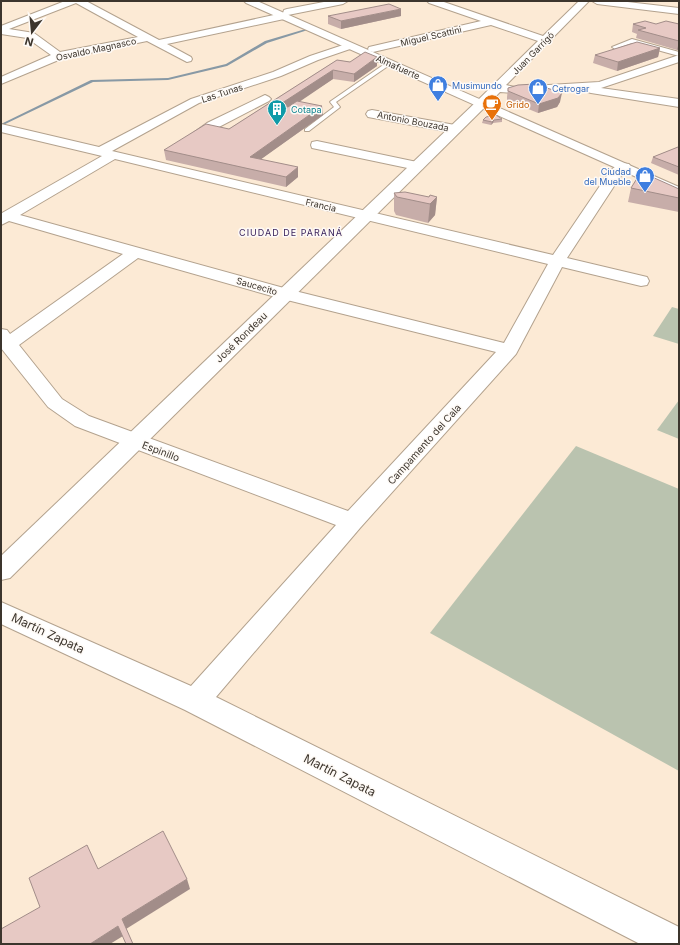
<svg xmlns="http://www.w3.org/2000/svg" width="680" height="945" font-family="Inter,sans-serif">
  <rect width="100%" height="100%" fill="#fcead5"/>
  <g fill="#bac3af">
    <path d="M672,307L679,309V344L653,336Z"/>
    <path d="M679,400V439L657,430Z"/>
    <path d="M576,446L679,489V771L430,633Z"/>
  </g>
  <g fill="none" stroke-linecap="round" stroke-linejoin="round">
    <path fill="#8899a5" fill-rule="evenodd" d="M309,28L311,29L267,43L227,66L168,80L93,82L1,126V124L91,80L168,78L226,64L265,41Z"/>
    <g stroke="#b3a28e" stroke-width="2">
      <g id="lane">
        <path d="M632,39L679,52V56L632,43L615,49L612,47Z"/>
        <path d="M389,61L391,62V64L336,102L340,107L339,108L309,131H305V129L334,107L330,102L331,101Z"/>
      </g>
    </g>
    <g stroke="#b3a28e" stroke-width="2">
      <g id="street">
        <path d="M65,1H86L159,40L283,13L284,10L287,9L329,1H348L343,4L288,15L287,18L284,19L167,44L191,57L192,59L191,61L187,62L147,41L61,59L1,84V77L51,55L27,38L1,34V26ZM76,3L138,37L60,52L34,33L9,29Z"/>
        <path d="M427,1H441L543,36L579,1H589L506,85L515,87L599,82L679,55V62L601,88L679,99V107L591,93L587,92L586,89L515,93L500,92L485,107H477L475,104L477,101L538,41L491,25L373,52L369,51L368,49L369,47L481,21L429,3Z"/>
        <path d="M592,1H619L679,8V14L597,4Z"/>
        <path d="M349,43L354,46L353,48L318,60L281,76L199,103L112,151L553,255L610,171C616,166 621,162 629,164L631,167L620,177L567,258L647,277L649,281L647,285L641,286L562,267L516,354L360,528L216,697L679,927V944H640L185,710L1,624V602L191,686L336,525L75,426L48,407L1,348V329L7,330L10,334L123,254L9,221L1,225L2,213L102,156L1,132V124L99,147L191,99L273,72L310,56ZM115,159L548,264L504,343L291,290L20,215ZM138,258L279,298L496,352L348,511L89,416L62,399L19,345Z"/>
        <path d="M265,95L269,97L271,99L269,101L215,129L192,145H182L181,142L207,123Z"/>
        <path d="M372,110L455,125L459,126L461,129L459,132L455,133L368,117L366,114L368,111Z"/>
        <path d="M317,141L417,162L422,163L424,166L422,169L417,170L312,148L311,145L312,142Z"/>
      </g>
    </g>
    <g stroke="#b3a28e" stroke-width="2">
      <path id="secondary" d="M481,100L485,101L487,104L485,107L10,578L1,580V556L477,101Z"/>
    </g>
    <g stroke="#b3a28e" stroke-width="2">
      <path id="primary" d="M244,1H257L679,187V196L246,3Z"/>
    </g>
    <use href="#lane" fill="#fff" fill-rule="evenodd"/>
    <use href="#street" fill="#fff" fill-rule="evenodd"/>
    <use href="#secondary" fill="#fff" fill-rule="evenodd"/>
    <use href="#primary" fill="#fff" fill-rule="evenodd"/>
  </g>
  <g fill="#c7ada9">
    <path d="M328,16H401L341,29L328,24Z"/>
    <path d="M633,24H679V49L677,50L636,38L637,34L632,32Z"/>
    <path d="M660,48L658,57L617,71L593,63L595,55Z"/>
    <path d="M337,60L377,66L354,82L333,79L299,101L323,115L261,159L298,177L286,187L166,160L164,150L229,129Z"/>
    <path d="M508,88L560,102L557,107L538,113L507,100V97Z"/>
    <path d="M502,119V122L493,123L491,125L482,123L483,120Z"/>
    <path d="M679,147V175L651,163L653,157Z"/>
    <path d="M631,188L679,189V212L628,202Z"/>
    <path d="M394,193L429,197H437L435,215L428,223L396,215L394,211Z"/>
  </g>
  <g fill="#a28d89">
    <path d="M401,9V16L341,29V21Z"/>
    <path d="M679,41V49L677,50L679,42Z"/>
    <path d="M660,48L658,57L617,71L618,62Z"/>
    <path d="M377,57V66L354,82V74Z"/>
    <path d="M333,70V79L280,115L279,105Z"/>
    <path d="M562,93L560,102L557,107L538,113L539,104Z"/>
    <path d="M322,106L323,115L250,167V157Z"/>
    <path d="M494,120L493,123L491,125L492,122Z"/>
    <path d="M298,167V177L286,187V177Z"/>
    <path d="M437,197L435,215L428,223L430,204Z"/>
    <path d="M187,879L190,889L126,929L122,919Z"/>
    <path d="M118,926L123,936L110,944H90Z"/>
  </g>
  <g fill="#e7c9c4" stroke="#a28d89">
    <path d="M389,4L401,9L341,21L328,16Z"/>
    <path d="M645,21L656,24L666,21L679,24V41L638,30L646,28L633,24Z"/>
    <path d="M637,42L660,48L618,62L595,55Z"/>
    <path d="M365,52L377,57L354,74L333,70L279,105L288,107L297,101L322,106L250,157L298,167L286,177L164,150L206,124L229,129L337,60L350,62Z"/>
    <path d="M535,84L562,93L558,98L539,104L508,91V88L518,85Z"/>
    <path d="M496,115L502,119L494,120L492,122L483,120L486,117Z"/>
    <path d="M678,147H679V167L653,157Z"/>
    <path d="M641,172L679,189V198L631,188Z"/>
    <path d="M405,192L429,197L430,195L437,197L430,204L397,197L394,193Z"/>
    <path d="M163,831L187,879L122,919L133,944H126L118,926L90,944H1V929L40,907L29,878L87,845L98,869Z"/>
  </g>
  <defs>
    <g id="shop-pin" transform="scale(1)"><path d="M0 17L-7.5 6A9.5 9.5 0 1 1 7.5 6Z" fill="#3f7fe0" stroke="#fefaf6"/><path d="M-5-2.5h2.3a2.7 3.5 0 0 1 5.4 0H5L5.5 6h-11ZM-1.5-2.5h3a1.5 2.3 0 0 0-3 0Z" fill="#fff"/></g>
    <g id="cafe-pin" transform="scale(1)"><path d="M0 17L-7.5 6A9.5 9.5 0 1 1 7.5 6Z" fill="#e8710a" stroke="#fefaf6"/><path d="M-5.5-4.5H6V0H3Q3 3.5 0 3.5H-2.5Q-5.5 3.5-5.5 0ZM3-3.2v2h1.7v-2ZM-6 4.5H4V6H-6Z" fill="#fff"/></g>
    <g id="building-pin" transform="scale(1)"><path d="M0 17L-7.5 6A9.5 9.5 0 1 1 7.5 6Z" fill="#0f9aa8" stroke="#fefaf6"/><path d="M-4-6H4V6H1V3H-1V6H-4ZM-2.5-4.3h1.7v1.8h-1.7ZM.8-4.3h1.7v1.8H.8ZM-2.5-1h1.7V.8h-1.7ZM.8-1h1.7V.8H.8Z" fill="#fff"/></g>
  </defs>
  <g fill-rule="evenodd">
    <use href="#shop-pin" x="438" y="85"/>
    <use href="#shop-pin" x="538" y="88"/>
    <use href="#cafe-pin" x="492" y="104"/>
    <use href="#building-pin" x="277" y="109"/>
    <use href="#shop-pin" x="645" y="176"/>
  </g>
  <g text-anchor="middle" dominant-baseline="central" stroke-width="3" stroke-linejoin="round" paint-order="stroke">
    <g font-size="9" fill="#3c352d" stroke="#fefaf6">
      <text transform="translate(431 36) rotate(-13)">Miguel Scattini</text>
      <text transform="translate(96 49) rotate(-12)">Osvaldo Magnasco</text>
      <text transform="translate(533 53) rotate(-46)">Juan Garrigó</text>
      <text transform="translate(398 67) rotate(24)">Almafuerte</text>
      <text transform="translate(222 93) rotate(-18)">Las Tunas</text>
      <text transform="translate(413 121) rotate(11)">Antonio Bouzada</text>
      <text transform="translate(321 205) rotate(13)">Francia</text>
      <text transform="translate(257 286) rotate(16)">Saucecito</text>
    </g>
    <g font-size="9" fill="#366cbe" stroke="#fefaf6" text-anchor="start">
      <text x="452" y="85">Musimundo</text>
      <text x="552" y="88">Cetrogar</text>
      <text x="631" y="171" text-anchor="end">Ciudad<tspan x="631" dy="10">del Mueble</tspan></text>
    </g>
    <g font-size="9" fill="#c56008" stroke="#fefaf6" text-anchor="start">
      <text x="506" y="104">Grido</text>
    </g>
    <g font-size="9" fill="#0d838f" stroke="#fefaf6" text-anchor="start">
      <text x="291" y="109">Cotapa</text>
    </g>
    <g font-size="9" letter-spacing="1" fill="#351d57" stroke="#fefaf6">
      <text x="291" y="232">CIUDAD DE PARANÁ</text>
    </g>
    <g font-size="10" fill="#3c352d" stroke="#fefaf6">
      <text transform="translate(241 337) rotate(-44)">José Rondeau</text>
      <text transform="translate(424 444) rotate(-48)">Campamento del Cala</text>
      <text transform="translate(161 451) rotate(21)">Espinillo</text>
    </g>
    <g font-size="12" fill="#3c352d" stroke="#fefaf6">
      <text transform="translate(48 633) rotate(25)">Martín Zapata</text>
      <text transform="translate(340 775) rotate(27)">Martín Zapata</text>
    </g>
  </g>
  <rect width="680" height="945" fill="none" stroke="#3c352d" stroke-width="4"/>
  <g transform="translate(32 32) rotate(196)" stroke="#fefaf6" stroke-width="3" paint-order="stroke">
  <path d="M0-3L7 15L0 10L-7 15Z" fill="#3c352d"/>
  <text y="-6" font-size="11" font-weight="bold" text-anchor="middle" fill="#3c352d">N</text>
  </g>
</svg>
